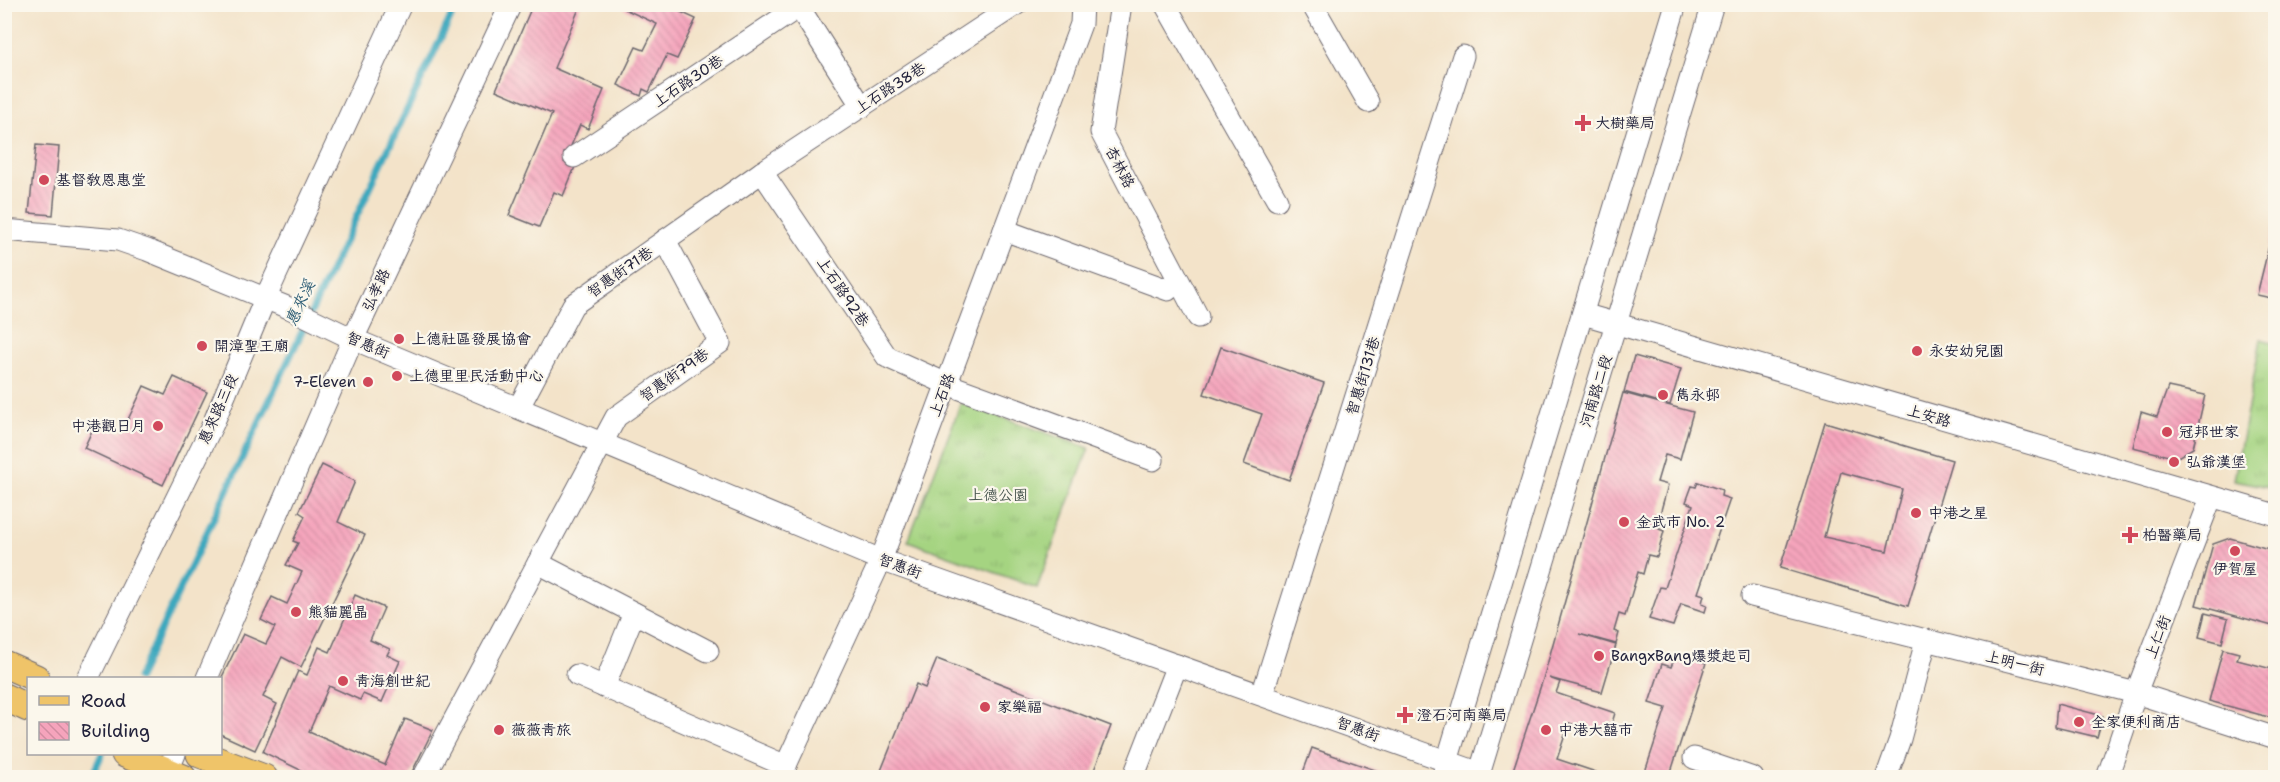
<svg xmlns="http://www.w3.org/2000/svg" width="2280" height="782" font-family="'Shantell Sans','LXGW WenKai TC',sans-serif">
  <defs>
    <pattern id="grass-tufts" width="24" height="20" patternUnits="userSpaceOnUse" patternTransform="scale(1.5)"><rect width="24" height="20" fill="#a5d481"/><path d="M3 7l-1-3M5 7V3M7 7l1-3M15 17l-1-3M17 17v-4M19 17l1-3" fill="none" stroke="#8eb670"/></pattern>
    <pattern id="building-back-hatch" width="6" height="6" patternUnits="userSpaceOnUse" patternTransform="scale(1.5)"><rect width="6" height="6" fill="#f5a4bc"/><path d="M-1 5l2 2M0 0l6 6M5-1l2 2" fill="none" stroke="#d28da2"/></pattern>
  </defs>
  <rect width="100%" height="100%" fill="#fbf7ec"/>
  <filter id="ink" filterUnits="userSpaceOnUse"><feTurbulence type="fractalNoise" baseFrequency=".0167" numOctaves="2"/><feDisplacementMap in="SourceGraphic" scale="12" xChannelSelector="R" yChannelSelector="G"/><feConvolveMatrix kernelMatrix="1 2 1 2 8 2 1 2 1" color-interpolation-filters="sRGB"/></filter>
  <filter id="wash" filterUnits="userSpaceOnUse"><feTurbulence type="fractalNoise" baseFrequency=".008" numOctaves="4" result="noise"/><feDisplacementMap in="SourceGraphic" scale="24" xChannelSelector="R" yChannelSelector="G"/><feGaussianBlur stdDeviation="1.35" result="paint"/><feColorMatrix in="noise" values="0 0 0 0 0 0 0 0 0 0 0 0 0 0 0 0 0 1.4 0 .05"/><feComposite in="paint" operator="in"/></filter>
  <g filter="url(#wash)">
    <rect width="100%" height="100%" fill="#f3e3c9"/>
    <g fill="url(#grass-tufts)" stroke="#647b5e" stroke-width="1.5">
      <path d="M2261,339L2275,343V488L2234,480Z"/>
      <path d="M961,403L1089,448L1037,588L908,541Z"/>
    </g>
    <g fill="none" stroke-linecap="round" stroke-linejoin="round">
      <g stroke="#3ea8be" stroke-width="7">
        <path d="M138,678L457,4"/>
        <path d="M91,778L102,754"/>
      </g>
    </g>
    <g id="blocks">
      <g fill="url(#building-back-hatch)" fill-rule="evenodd">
        <path d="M533,4H581L554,68L604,90L588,129L580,125L564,162L575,167L563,196L554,192L539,227L509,215L552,114L496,90Z"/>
        <path d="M614,4H671L670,7L696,19L677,59L667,55L649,92L643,89L641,96L618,85L636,47L644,50L657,24Z"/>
        <path d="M36,145L59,147L53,215L29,213Z"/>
        <path d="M2275,221H2276V299L2257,295Z"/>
        <path d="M1221,347L1324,383L1289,480L1244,464L1262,414L1204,394Z"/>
        <path d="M1634,356L1681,369L1670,405L1624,392Z"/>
        <path d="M174,377L207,392L163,485L84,448L97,420L122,432L144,386L165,395Z"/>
        <path d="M2168,387L2205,395L2193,448L2176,458L2133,447L2141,412L2157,417Z"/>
        <path d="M1623,393L1693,412L1680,459L1665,455L1657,482L1668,485L1660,514L1664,515L1659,529L1664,531L1657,557L1648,555L1643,574L1638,572L1625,616L1619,614L1614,631L1619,633L1616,644L1579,634L1616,645L1602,692L1549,678L1560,682L1556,693L1615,713L1608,736L1569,723L1557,759L1596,772L1594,778H1535L1513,770L1544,676Z"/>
        <path d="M1825,422L1952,460L1908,606L1780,568ZM1841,472L1902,489L1887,551L1824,537Z"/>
        <path d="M322,465L355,481L338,522L365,535L301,667L282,657L263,697L277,704L255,750L220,734V681L243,634L266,644L275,627L261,620L272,597L287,604L302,572L286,565L298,543L293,541L305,516L299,512Z"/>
        <path d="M1698,482L1722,490L1721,496L1730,499L1698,593L1704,595L1702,603L1707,605L1705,612L1681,604L1673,626L1649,619L1660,587L1665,588L1693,505L1686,502L1692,486L1696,487Z"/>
        <path d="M2230,538L2276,551V627L2196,605L2213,544Z"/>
        <path d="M355,595L384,608L370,640L390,649L387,655L400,661L382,702L363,694L360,700L329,686L309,732L385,765L405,719L433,730L409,778H317L263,752L298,671L307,675L319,647L330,652Z"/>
        <path d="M2205,613L2228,619L2222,643L2199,637Z"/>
        <path d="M2223,649L2239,653L2237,660L2276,670V719L2209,701Z"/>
        <path d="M1685,656L1706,663L1669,778H1643L1666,708L1649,703L1662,664L1671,667L1675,657L1684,660Z"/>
        <path d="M937,659L1111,726L1091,778H878L916,684L925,688Z"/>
        <path d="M2057,704L2103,716L2097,737L2055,727Z"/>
        <path d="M1312,748L1395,777V778H1301Z"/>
      </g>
    </g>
  </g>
  <g filter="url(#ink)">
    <use href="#blocks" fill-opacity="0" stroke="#6b666d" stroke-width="1.5"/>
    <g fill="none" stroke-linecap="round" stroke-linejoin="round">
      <g stroke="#6b666d" stroke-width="23">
        <g id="minor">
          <path d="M797,4L862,107"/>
          <path d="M1121,4L1101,132L1198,317"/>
          <path d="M1165,4L1277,200"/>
          <path d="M1312,4L1368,102"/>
          <path d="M574,157L803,4"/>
          <path d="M762,172L887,357L947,384L1153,460"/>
          <path d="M4,230L118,240L147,250L289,308L353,339L881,560L1480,773"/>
          <path d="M1004,230L1168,290"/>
          <path d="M1583,314L2276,515"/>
          <path d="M519,407L573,305L762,172L1017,4"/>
          <path d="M538,563L708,651"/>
          <path d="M1752,596L2136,693L2276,738"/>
          <path d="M577,675L786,766"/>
          <path d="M88,678L213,424L265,299L401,4"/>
          <path d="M207,678L353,339L511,4"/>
          <path d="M604,687L634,613"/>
          <path d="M1262,695L1463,56"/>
          <path d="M1694,758L1753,778"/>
          <path d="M165,778L175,754"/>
          <path d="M423,778L616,417L720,343L665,240"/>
          <path d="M780,778L881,560L1081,24L1082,4"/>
          <path d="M1133,778L1177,665"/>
          <path d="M1442,778L1676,4"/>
          <path d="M1478,778L1713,4"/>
          <path d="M1886,778L1900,739L1926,641"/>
          <path d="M2107,778L2136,693L2211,498"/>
        </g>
      </g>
      <g stroke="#6b666d" stroke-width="29">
        <g id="major">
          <path d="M4,664L36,678"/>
          <path d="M4,697L28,708"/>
          <path d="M125,754L183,778"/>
          <path d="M200,754L264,778"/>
        </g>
      </g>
      <use href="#minor" stroke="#fff" stroke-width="21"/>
      <use href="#major" stroke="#efc469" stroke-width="27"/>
    </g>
  </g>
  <g fill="#d1495b" stroke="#fbf7ec" stroke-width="2">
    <path d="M1580 114h6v6h6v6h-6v6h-6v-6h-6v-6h6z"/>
    <circle cx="44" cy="180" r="6"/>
    <circle cx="399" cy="339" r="6"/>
    <circle cx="202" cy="346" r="6"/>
    <circle cx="1917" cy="351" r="6"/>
    <circle cx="397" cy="376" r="6"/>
    <circle cx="368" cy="382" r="6"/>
    <circle cx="1663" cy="395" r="6"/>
    <circle cx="158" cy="426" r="6"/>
    <circle cx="2167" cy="432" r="6"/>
    <circle cx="2174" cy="462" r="6"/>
    <circle cx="1916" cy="513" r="6"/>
    <circle cx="1624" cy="522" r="6"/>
    <path d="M2127 526h6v6h6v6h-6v6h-6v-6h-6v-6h6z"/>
    <circle cx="2235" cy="551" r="6"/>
    <circle cx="296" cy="612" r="6"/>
    <circle cx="1599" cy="656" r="6"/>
    <circle cx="343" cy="681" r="6"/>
    <circle cx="985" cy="707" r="6"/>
    <path d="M1402 706h6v6h6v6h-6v6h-6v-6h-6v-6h6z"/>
    <circle cx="2079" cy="722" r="6"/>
    <circle cx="499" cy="730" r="6"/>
    <circle cx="1546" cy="730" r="6"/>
  </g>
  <g text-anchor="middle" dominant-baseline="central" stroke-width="4.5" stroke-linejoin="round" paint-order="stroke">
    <g font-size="15" fill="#22223b" stroke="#fbf7ec">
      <text transform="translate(688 81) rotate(-34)">上石路30巷</text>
      <text transform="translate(890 88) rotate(-33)">上石路38巷</text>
      <text transform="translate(1120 167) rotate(62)">杏林路</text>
      <text transform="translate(620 272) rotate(-35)">智惠街71巷</text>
      <text transform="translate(376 290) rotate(-65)">弘孝路</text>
      <text transform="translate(843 292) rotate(56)">上石路92巷</text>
      <text transform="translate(368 345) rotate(23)">智惠街</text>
      <text transform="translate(674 375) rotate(-35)">智惠街79巷</text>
      <text transform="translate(1363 376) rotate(-73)">智惠街131巷</text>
      <text transform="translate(1596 391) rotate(-73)">河南路二段</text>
      <text transform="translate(942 395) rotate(-69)">上石路</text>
      <text transform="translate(218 409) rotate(-66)">惠來路三段</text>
      <text transform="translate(1929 416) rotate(16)">上安路</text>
      <text transform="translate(900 566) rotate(20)">智惠街</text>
      <text transform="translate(2158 637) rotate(-69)">上仁街</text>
      <text transform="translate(2015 663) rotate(14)">上明一街</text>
      <text transform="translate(1358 729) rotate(20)">智惠街</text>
    </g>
    <g font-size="15" fill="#22223b" stroke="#fbf7ec" text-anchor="start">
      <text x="1595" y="123">大樹藥局</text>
      <text x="56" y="180">基督教恩惠堂</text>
      <text x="411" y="339">上德社區發展協會</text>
      <text x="214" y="346">開漳聖王廟</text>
      <text x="1929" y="351">永安幼兒園</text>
      <text x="409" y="376">上德里里民活動中心</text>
      <text x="356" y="382" text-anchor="end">7-Eleven</text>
      <text x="1675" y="395">雋永邨</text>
      <text x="146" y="426" text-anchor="end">中港觀日月</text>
      <text x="2179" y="432">冠邦世家</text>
      <text x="2186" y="462">弘爺漢堡</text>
      <text x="1928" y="513">中港之星</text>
      <text x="1636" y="522">金武市 No. 2</text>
      <text x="2142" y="535">柏醫藥局</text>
      <text x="2235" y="569" text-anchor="middle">伊賀屋</text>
      <text x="308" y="612">熊貓麗晶</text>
      <text x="1611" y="656">BangxBang爆漿起司</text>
      <text x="355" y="681">青海創世紀</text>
      <text x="997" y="707">家樂福</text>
      <text x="1417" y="715">澄石河南藥局</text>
      <text x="2091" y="722">全家便利商店</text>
      <text x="511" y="730">薇薇青旅</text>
      <text x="1558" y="730">中港大囍市</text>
    </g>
    <g font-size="15" fill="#495750" stroke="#fbf7ec">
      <text x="998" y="495">上德公園</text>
    </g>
    <g font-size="16" font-style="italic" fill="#2f5e76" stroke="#fbf7ec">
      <text transform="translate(300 303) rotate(-65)">惠來溪</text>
    </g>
  </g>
  <rect width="2280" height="782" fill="none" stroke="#fbf7ec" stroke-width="24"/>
  <rect x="27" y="677" width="195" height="78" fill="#fbf7ec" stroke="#a4a2a5" stroke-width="1.5"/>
  <rect x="39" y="696" width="30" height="9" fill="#efc469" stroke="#a4a2a5" stroke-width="1.5"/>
  <text x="81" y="707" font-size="18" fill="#22223b">Road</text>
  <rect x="39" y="722" width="30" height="18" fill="url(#building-back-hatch)" stroke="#a4a2a5" stroke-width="1.5"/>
  <text x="81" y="737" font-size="18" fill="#22223b">Building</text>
</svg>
